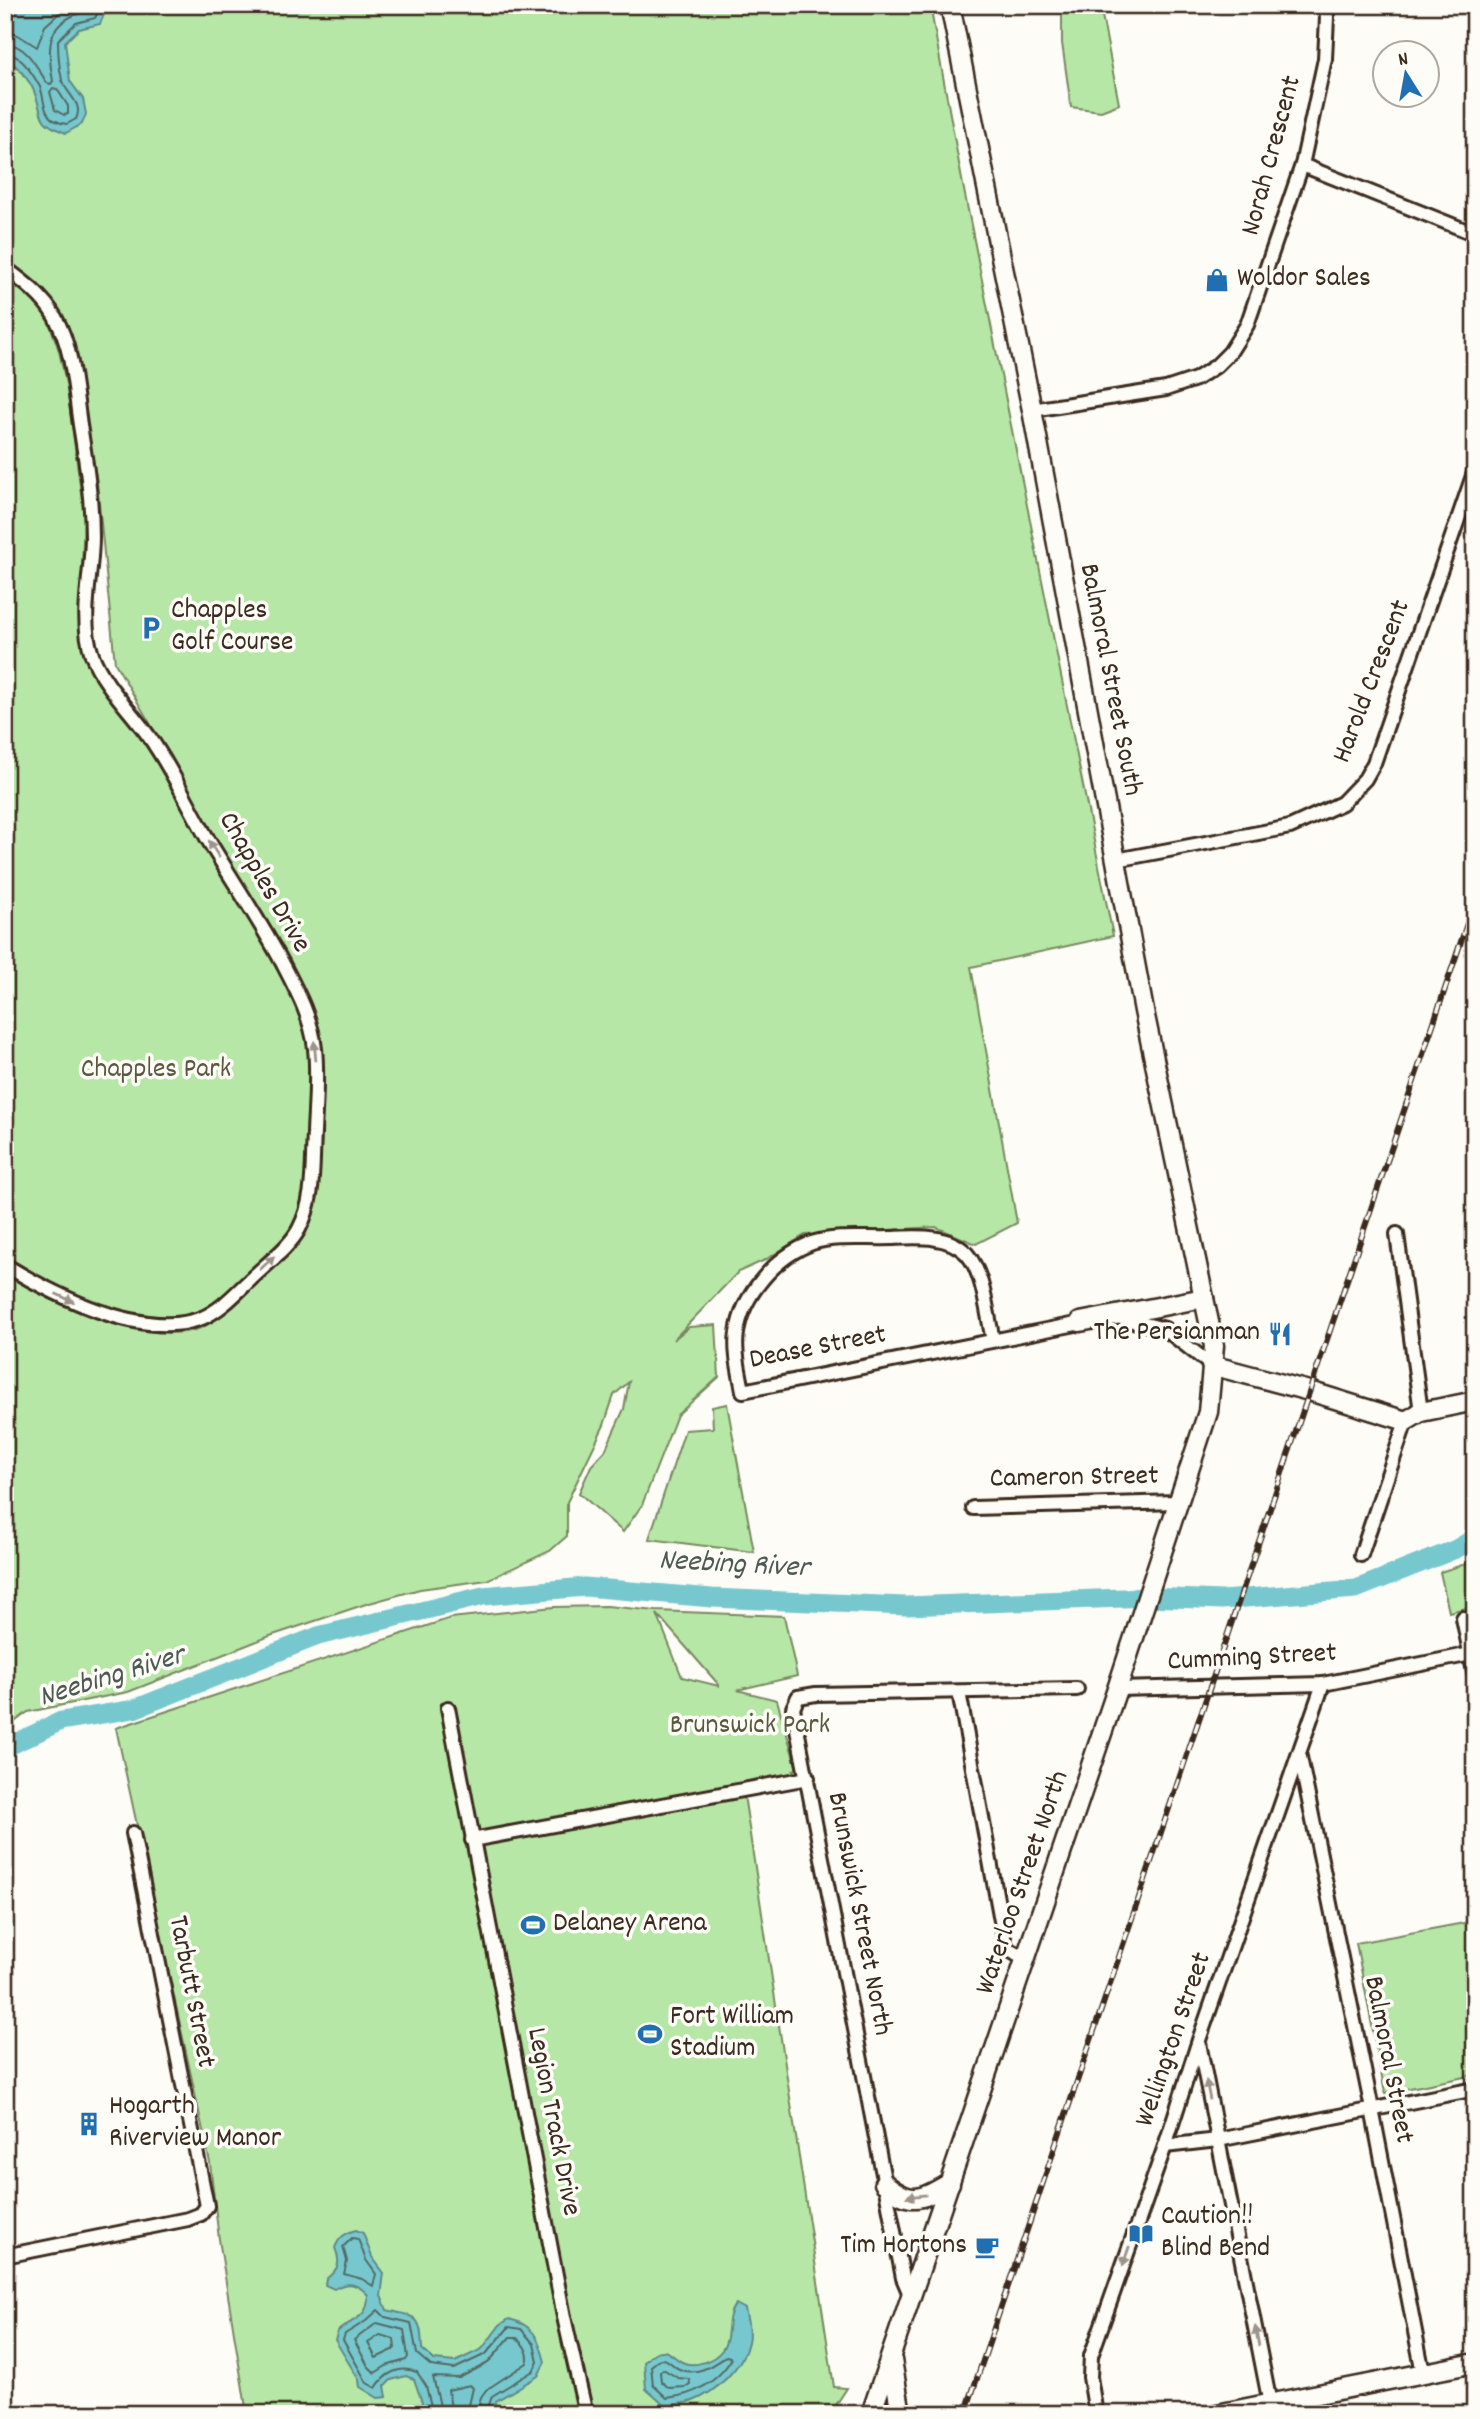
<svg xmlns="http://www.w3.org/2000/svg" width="1480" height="2419" font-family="Dekko,sans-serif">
  <rect width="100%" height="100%" fill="#fdfcf7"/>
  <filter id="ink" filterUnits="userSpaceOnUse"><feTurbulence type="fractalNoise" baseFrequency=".0143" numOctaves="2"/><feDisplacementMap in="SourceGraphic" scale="14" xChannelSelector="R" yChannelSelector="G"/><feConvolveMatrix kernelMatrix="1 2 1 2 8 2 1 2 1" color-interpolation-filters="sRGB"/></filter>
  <g filter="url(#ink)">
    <g fill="#b7e7a6" stroke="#798862" stroke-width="2" fill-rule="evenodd">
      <path d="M5,5H930L962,180L1113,936L971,967L1017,1223L976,1244L936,1227L805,1235L765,1260L738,1272L673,1340L689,1327L716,1325L719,1377L677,1415L642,1505L623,1532L579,1493L591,1466L605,1451L624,1409L629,1382L614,1395L604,1425L567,1502V1536L550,1551L487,1580L420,1589L366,1604L270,1636L128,1692L28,1712L5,1729V1272C52,1303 138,1344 195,1330C218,1324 249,1291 266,1274C279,1260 299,1244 308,1226C325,1190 322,1094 322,1051L318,1031L290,965L115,663L97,483L74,349L65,323L54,302L5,260Z"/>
      <path d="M1062,5H1100L1119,104L1101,111L1071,107L1062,43Z"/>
      <path d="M5,276L37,303L48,319L59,351L67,388L84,515L80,624L84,654L137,729L162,770L283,978L299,1010L307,1035L309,1056L306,1181L302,1204L296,1223L285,1238L251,1273L217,1301L192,1316L170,1318L122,1311L89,1302L59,1289L22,1268L5,1265Z"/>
      <path d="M727,1404L754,1552L649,1539L685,1430L713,1428L712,1407Z"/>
      <path d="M1475,1561V1606L1449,1612L1440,1572Z"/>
      <path d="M607,1606L656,1611L784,1616L797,1676L737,1690L777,1700L797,1769L793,1770L794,1774L742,1782L834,2387L847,2388L836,2405V2414H247L219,2239L210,2163L116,1728L451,1618L554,1607ZM657,1614L719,1685V1686L682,1677Z"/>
      <path d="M1475,1921V2075L1385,2093L1356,1943Z"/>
    </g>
    <g fill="#77c8ce" stroke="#5f8988" stroke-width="2">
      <path d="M8,5H108L100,24L79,29L65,42L70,81L83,99L86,114L82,124L66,133C35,121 45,118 34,91C28,77 16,66 5,56V10Z"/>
      <path d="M356,2230L363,2233L372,2257L384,2273L381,2296L387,2310C417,2317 421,2315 422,2349L434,2360L455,2362L482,2349L500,2325L509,2319C534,2325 539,2338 545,2362L538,2376L496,2401L492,2414H426L414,2379L406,2376L391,2380L385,2386L387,2397L378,2398L360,2387L359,2380L335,2340L338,2331C355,2317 368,2319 368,2295C357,2283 348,2281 334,2289L325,2285L326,2279C339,2269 341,2263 335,2248C339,2237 345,2233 356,2230Z"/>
      <path d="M736,2304L745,2309C747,2319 751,2332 748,2342C743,2367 716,2392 693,2401C684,2404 674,2404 665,2406L646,2389L644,2362C648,2359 653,2353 657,2352C669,2348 673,2358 682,2362C694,2368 714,2361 722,2350C732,2337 724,2316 736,2304Z"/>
    </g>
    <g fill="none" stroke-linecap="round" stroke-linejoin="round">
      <g stroke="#536964" stroke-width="2">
        <path d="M5,32L18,35L37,47L45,26L68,5"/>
        <path d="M5,43C26,44 37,67 47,83L51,84L53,81C46,45 47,20 88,11L91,5"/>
        <path d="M5,52C20,54 33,74 40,87C44,96 43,107 48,114C51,121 60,123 67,124L76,119C84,103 66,94 62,80C59,67 58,53 58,40L76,23L95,18L101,5"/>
        <path d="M53,88L57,89L68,106V114L64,115L55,110L50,92Z"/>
        <path d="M352,2238L358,2239L366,2260L376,2274L373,2286L362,2279L344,2274L347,2261L343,2247Z"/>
        <path d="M377,2323L404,2330L408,2357L406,2360L386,2366L375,2373L368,2366L354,2340Z"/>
        <path d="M380,2335L394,2339L395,2349L376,2358L368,2343Z"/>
        <path d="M726,2356L730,2357L731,2360C716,2383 695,2395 667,2398L653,2385L651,2366L660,2359C670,2359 671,2365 679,2369C697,2377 713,2365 726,2356Z"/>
        <path d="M663,2369L678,2378L689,2379L690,2384L685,2387L669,2388L661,2381L660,2372Z"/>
        <path d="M433,2414L426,2386L417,2372C400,2365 385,2373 376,2388L367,2383L343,2340L345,2334L366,2321L378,2310L385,2317L411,2323L417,2354L431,2366L454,2369L486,2354L509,2327L521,2329L534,2344L538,2362L533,2371L492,2396L486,2414"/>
        <path d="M442,2414L433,2377L459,2378L488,2363L510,2337H516C523,2344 531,2353 527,2363L486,2390L481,2397L477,2414"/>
        <path d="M452,2414L448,2390L470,2385L473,2388L467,2414"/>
      </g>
      <path stroke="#77c8ce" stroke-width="19" d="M5,1748L61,1721L134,1709L318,1636L483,1596L585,1587L712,1598L906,1606L1150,1597L1222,1600L1356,1589L1456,1549L1475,1538"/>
      <g stroke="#3b2a1e" stroke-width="18">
        <g id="street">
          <path d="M1302,165L1475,234"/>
          <path d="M5,268C24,282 43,296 55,317C73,348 75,391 80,425C86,462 92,499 92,537C92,575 79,617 92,655C105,689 137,716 156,747C175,776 190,808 207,838C232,880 260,921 283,964C297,991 312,1019 315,1049C318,1076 315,1105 314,1133C312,1165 315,1199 299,1229C289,1248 266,1264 251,1279C236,1293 221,1310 202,1318C144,1341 54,1295 5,1265"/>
          <path d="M1032,410L1166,389L1196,379L1216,366L1230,352L1247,325L1302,165L1325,59L1327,17L1325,5"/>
          <path d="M1116,860L1290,827L1342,803L1365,779L1374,763L1475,470"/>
          <path d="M1397,1234L1421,1412"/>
          <path d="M1121,1318L1165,1329L1211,1365"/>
          <path d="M993,1340C987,1315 984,1273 967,1254C949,1234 916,1237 892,1238C867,1239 836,1235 812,1243C776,1256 742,1295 737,1333C734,1352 740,1373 743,1391L1086,1322"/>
          <path d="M973,1508L1177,1502"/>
          <path d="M1361,1555L1406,1421"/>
          <path d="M1463,1618L1475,1677"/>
          <path d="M1117,1689L1323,1684L1471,1654"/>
          <path d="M959,1692L1006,1948L1026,1960"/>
          <path d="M448,1708L564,2317L586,2414"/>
          <path d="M1300,1757L1372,2109L1423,2373"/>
          <path d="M472,1840L808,1778"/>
          <path d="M1199,2043L1272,2414"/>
          <path d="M1165,2146L1218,2140L1475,2089"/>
          <path d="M5,2256L188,2219L201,2214L207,2206L133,1833"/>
          <path d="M911,2297L903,2278L793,1708L798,1697L816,1694L1077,1689"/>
          <path d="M1096,2414L1090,2377L1091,2356L1165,2146L1199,2040L1323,1684"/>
        </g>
      </g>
      <g stroke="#3b2a1e" stroke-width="23">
        <g id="secondary">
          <path d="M1080,1322L1204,1298"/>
          <path d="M1211,1365L1309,1391L1406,1421L1421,1412L1475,1401"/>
          <path d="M884,2183C912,2206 920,2200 950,2183"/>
          <path d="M892,2360L901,2414"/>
          <path d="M871,2414L1117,1689L1208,1412L1214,1346L1144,1011L1032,410L950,5"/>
          <path d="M1217,2414L1475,2363"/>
        </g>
      </g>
      <use href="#street" stroke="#fdfcf7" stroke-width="12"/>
      <use href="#secondary" stroke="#fdfcf7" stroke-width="18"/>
      <g stroke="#3b2a1e" stroke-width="6">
        <path id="rail" d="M965,2414L1475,900"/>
      </g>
      <use href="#rail" stroke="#fdfcf7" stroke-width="3.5" stroke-dasharray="10" stroke-linecap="butt"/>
    </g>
    <defs><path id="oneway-solid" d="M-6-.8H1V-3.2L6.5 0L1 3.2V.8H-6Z" transform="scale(1.75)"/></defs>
    <g fill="#9c938a">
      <use href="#oneway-solid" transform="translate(214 849) rotate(-122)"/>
      <use href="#oneway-solid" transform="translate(315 1051) rotate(-95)"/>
      <use href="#oneway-solid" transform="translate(267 1263) rotate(-43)"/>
      <use href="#oneway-solid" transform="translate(65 1298) rotate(25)"/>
      <use href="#oneway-solid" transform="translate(1208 2090) rotate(-101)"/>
      <use href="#oneway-solid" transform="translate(916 2196) rotate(174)"/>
      <use href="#oneway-solid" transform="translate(1126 2256) rotate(109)"/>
      <use href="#oneway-solid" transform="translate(1257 2336) rotate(-101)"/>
    </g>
  </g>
  <defs>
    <g id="shop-bare" transform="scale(1.89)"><path d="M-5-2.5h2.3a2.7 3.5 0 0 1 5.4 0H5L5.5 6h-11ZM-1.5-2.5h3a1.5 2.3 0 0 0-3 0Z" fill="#1f6fb2" stroke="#fdfcf7" stroke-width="2.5" paint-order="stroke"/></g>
    <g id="parking-bare" transform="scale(1.89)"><path d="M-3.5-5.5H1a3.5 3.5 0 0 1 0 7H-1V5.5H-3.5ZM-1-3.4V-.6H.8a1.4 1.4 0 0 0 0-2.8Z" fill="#1f6fb2" stroke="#fdfcf7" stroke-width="2.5" paint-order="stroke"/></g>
    <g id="restaurant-bare" transform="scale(1.89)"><path d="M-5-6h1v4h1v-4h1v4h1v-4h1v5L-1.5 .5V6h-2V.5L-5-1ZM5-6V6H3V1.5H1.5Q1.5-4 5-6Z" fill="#1f6fb2" stroke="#fdfcf7" stroke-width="2.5" paint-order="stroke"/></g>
    <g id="stadium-bare" transform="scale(1.89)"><path d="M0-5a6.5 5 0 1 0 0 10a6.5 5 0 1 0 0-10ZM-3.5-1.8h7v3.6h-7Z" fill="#1f6fb2" stroke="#fdfcf7" stroke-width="2.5" paint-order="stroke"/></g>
    <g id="building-bare" transform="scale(1.89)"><path d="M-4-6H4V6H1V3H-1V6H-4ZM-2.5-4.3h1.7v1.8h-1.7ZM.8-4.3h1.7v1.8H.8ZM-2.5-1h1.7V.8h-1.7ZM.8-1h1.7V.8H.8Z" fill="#1f6fb2" stroke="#fdfcf7" stroke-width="2.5" paint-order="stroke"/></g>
    <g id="library-bare" transform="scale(1.89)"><path d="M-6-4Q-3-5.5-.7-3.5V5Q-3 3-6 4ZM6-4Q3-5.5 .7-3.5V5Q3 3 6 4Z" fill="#1f6fb2" stroke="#fdfcf7" stroke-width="2.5" paint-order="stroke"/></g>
    <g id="cafe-bare" transform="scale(1.89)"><path d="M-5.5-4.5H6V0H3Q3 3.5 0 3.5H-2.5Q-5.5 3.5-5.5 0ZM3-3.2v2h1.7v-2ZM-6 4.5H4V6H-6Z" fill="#1f6fb2" stroke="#fdfcf7" stroke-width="2.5" paint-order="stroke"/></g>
  </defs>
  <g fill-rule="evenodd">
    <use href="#shop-bare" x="1217" y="280"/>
    <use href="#parking-bare" x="151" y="628"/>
    <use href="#restaurant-bare" x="1280" y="1334"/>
    <use href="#stadium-bare" x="533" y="1925"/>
    <use href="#stadium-bare" x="650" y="2034"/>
    <use href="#building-bare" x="89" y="2124"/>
    <use href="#library-bare" x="1141" y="2234"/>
    <use href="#cafe-bare" x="987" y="2247"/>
  </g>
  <g text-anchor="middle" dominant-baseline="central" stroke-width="7" stroke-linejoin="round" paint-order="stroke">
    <g font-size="28" fill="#3b2a1e" stroke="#fdfcf7">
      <text transform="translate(1273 156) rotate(-75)">Norah Crescent</text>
      <text transform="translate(1109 680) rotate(79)">Balmoral Street South</text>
      <text transform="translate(1373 682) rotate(-69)">Harold Crescent</text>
      <text transform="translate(263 883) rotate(60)">Chapples Drive</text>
      <text transform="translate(818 1349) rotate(-11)">Dease Street</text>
      <text transform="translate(1074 1479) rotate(-1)">Cameron Street</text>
      <text transform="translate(1252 1659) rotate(-3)">Cumming Street</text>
      <text transform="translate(1024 1883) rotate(-71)">Waterloo Street North</text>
      <text transform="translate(858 1914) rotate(79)">Brunswick Street North</text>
      <text transform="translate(190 1992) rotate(79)">Tarbutt Street</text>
      <text transform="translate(1175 2040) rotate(-71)">Wellington Street</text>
      <text transform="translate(1387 2060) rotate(79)">Balmoral Street</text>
      <text transform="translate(552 2122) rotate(79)">Legion Track Drive</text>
    </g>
    <g font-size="28" fill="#3b2a1e" stroke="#fdfcf7" text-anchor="start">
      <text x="1237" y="280">Woldor Sales</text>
      <text x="171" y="612">Chapples<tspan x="171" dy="32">Golf Course</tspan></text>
      <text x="1260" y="1334" text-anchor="end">The Persianman</text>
      <text x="553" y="1925">Delaney Arena</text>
      <text x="670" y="2018">Fort William<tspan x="670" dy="32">Stadium</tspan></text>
      <text x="109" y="2108">Hogarth<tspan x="109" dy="32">Riverview Manor</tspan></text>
      <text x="1161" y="2218">Caution!!<tspan x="1161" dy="32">Blind Bend</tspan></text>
      <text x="967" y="2247" text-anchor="end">Tim Hortons</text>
    </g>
    <g font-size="28" fill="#5a5940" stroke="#fdfcf7">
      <text x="156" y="1071">Chapples Park</text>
      <text x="750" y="1727">Brunswick Park</text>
    </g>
    <g font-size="30" font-style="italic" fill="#4d5953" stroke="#fdfcf7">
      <text transform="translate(734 1566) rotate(3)">Neebing River</text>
      <text transform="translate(112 1678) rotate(-17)">Neebing River</text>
    </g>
  </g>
  <rect width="1480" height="2419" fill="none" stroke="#fdfcf7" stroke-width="28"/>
  <rect x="14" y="14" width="1452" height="2391" fill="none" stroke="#3b2a1e" stroke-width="2.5" filter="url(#ink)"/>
  <g transform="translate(1406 74) rotate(349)"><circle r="33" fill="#fdfcf7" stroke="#afa8a0" stroke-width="2"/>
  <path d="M0-5L12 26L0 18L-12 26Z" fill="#1f6fb2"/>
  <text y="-10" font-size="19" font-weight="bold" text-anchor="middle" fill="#3b2a1e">N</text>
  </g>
</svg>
